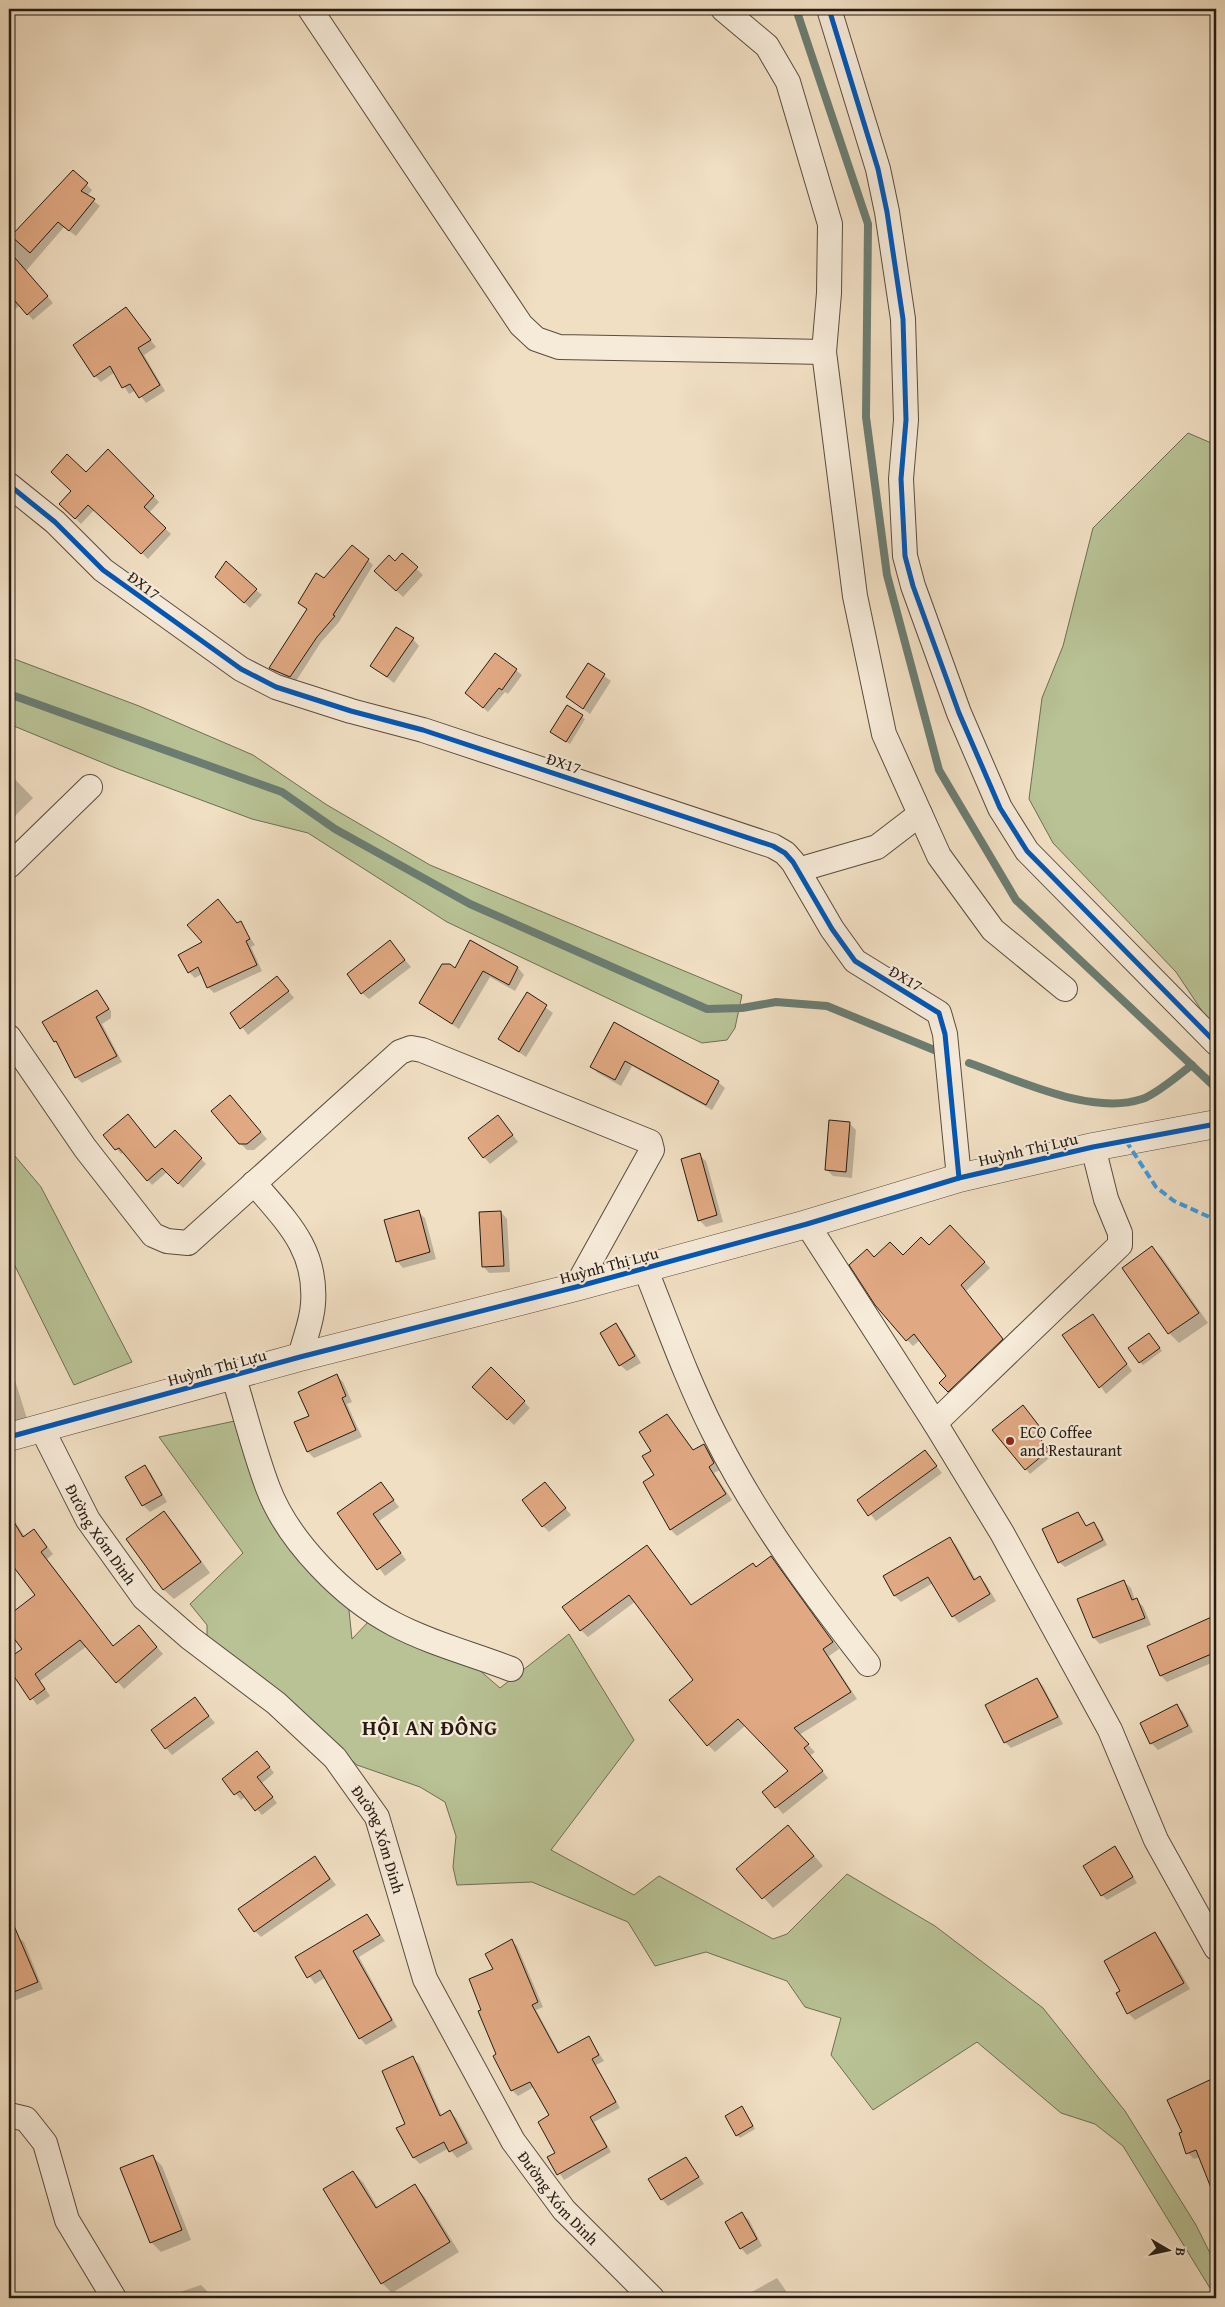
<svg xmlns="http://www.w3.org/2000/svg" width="1225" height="2307" font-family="'Gentium Book Plus',serif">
  <rect width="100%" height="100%" fill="#f1dfc3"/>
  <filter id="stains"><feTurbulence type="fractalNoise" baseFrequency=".004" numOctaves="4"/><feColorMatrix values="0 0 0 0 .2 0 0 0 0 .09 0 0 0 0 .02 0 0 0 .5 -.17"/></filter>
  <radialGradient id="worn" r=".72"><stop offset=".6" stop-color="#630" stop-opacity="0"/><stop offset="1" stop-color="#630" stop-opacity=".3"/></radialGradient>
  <g fill="#b8c295" stroke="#6e6e54">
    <path d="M1188,433L1216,445V1032L1176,972L1053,843L1029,799L1042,698L1063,646L1093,528Z"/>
    <path d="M9,657L139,706L253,755L327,805L430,865L742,995L735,1028L727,1040L702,1043L447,922L308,833L252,819L118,769L9,724Z"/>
    <path d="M9,1149L41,1187L132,1362L74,1385L9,1254Z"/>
    <path d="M249,1418L305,1553L348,1601L352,1639L371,1619L434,1631L500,1688L569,1634L634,1740L551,1850L634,1895L659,1876L773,1939L787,1934L847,1874L935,1926L1043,2008L1125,2111L1196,2225L1216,2265V2298L1123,2146L1095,2124L1061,2113L977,2042L873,2110L831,2055L841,2018L805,2007L787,1981L706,1952L655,1966L628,1922L532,1882L457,1885L453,1867L456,1836L445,1802L420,1787L357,1765L254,1675L207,1643V1625L190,1604L243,1553L159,1437Z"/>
  </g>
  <g fill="#0003">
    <path d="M73,172L92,190L87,196L100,206L76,236L64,227L26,271L53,303L33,320L20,305L9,315V241Z"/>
    <path d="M126,309L156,347L144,355L165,391L146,403L136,390L129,394L115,372L101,382L95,376Z"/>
    <path d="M108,451L159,502L149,513L171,534L148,559L95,509L81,524L61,504Z"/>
    <path d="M402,555L423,575L403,597L376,571L395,562Z"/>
    <path d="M368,560L373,565L339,622L321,642L296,681L275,672L270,668L308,610L299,602L324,579Z"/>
    <path d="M222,582L256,590L262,595L250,608Z"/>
    <path d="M413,639L419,646L394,683L372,666Z"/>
    <path d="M495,654L522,675L508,694L505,692L488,712L472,698Z"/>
    <path d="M588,664L611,681L590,714L567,697Z"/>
    <path d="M567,707L585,719L570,744L554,735Z"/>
    <path d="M9,773L33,798L15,816L9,809Z"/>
    <path d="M240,923L255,945L251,947L262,971L214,993L208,987L202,974L195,978L189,972Z"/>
    <path d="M390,942L411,967L369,999L362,993Z"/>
    <path d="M470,942L518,968L524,975L515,991L490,977L459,1029L420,1003L456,969Z"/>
    <path d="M283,984L294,998L248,1035L232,1013Z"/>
    <path d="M97,992L111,1011V1018L102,1024L122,1062L82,1083L76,1077L60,1046L55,1041Z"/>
    <path d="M527,994L553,1013L526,1057L500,1039Z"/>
    <path d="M615,1023L718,1082L725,1088L712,1110L632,1066L621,1086L598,1073L592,1067Z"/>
    <path d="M236,1103L267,1139L254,1150H247L240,1143Z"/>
    <path d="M128,1116L156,1149L175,1132L206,1164L183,1188L167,1172L152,1185L124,1152L121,1154L105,1135Z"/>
    <path d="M504,1123L518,1142L490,1164L484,1157Z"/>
    <path d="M849,1123L856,1130L852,1178L833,1176L827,1170Z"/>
    <path d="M699,1155L706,1161L723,1222L706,1227L699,1220Z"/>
    <path d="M418,1212L425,1218L436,1259L403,1268L397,1261Z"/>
    <path d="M501,1212L507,1219L510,1272L489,1273L483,1266Z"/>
    <path d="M956,1232L990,1268L966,1291L1008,1345L954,1396L941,1383L947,1376L920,1340L913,1346L907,1340L875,1259L903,1256L929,1247Z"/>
    <path d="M1152,1247L1162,1257L1208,1323L1179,1343L1169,1333Z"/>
    <path d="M1093,1316L1132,1371L1106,1394L1064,1335Z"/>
    <path d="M616,1325L622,1331L641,1363L627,1371L620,1365Z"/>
    <path d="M1152,1337L1162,1351L1143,1365L1140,1362Z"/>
    <path d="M491,1369L530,1408L514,1425L474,1386Z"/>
    <path d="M9,1370L13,1374L28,1422L9,1425Z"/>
    <path d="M337,1376L343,1382L352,1402L347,1404L362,1437L314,1458L308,1452L296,1423L310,1417Z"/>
    <path d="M1027,1411L1047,1436L1042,1441L1053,1455L1030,1474L993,1430Z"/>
    <path d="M672,1422L694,1451L704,1445L710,1451L720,1470L714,1473L732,1500L677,1536L671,1530L645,1483L656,1476L652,1451Z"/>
    <path d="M925,1452L942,1473L876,1521L859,1500Z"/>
    <path d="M145,1467L151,1473L167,1502L150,1512L143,1505L127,1477Z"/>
    <path d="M545,1483L571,1515L549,1532L543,1526Z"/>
    <path d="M381,1484L399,1507L379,1521L406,1560L385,1576L339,1513Z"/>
    <path d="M9,1512L25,1537L33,1530L40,1537L53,1554L47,1559L114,1647L145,1633L163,1654L124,1689L87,1646L40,1681L50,1696L37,1705L9,1666V1659L24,1649L9,1630V1617L37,1595L9,1559Z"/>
    <path d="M164,1513L174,1523L210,1573L174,1599L164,1590L128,1540Z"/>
    <path d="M1078,1514L1087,1527L1094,1524L1099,1529L1107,1545L1065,1567L1059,1562Z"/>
    <path d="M950,1539L956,1545L976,1580L980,1578L986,1584L996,1601L959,1623L953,1616L933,1583L901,1602L895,1596L884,1577Z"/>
    <path d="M646,1547L692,1606L753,1564L757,1568L771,1558L839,1649L829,1656L857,1699L799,1735L815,1752L810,1756L828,1778L783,1814L764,1792L790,1771L746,1725L715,1752L708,1745L694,1680L636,1601L588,1637L581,1630Z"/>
    <path d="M1124,1582L1131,1588L1135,1600L1143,1606L1151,1625L1100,1644L1094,1638L1079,1600Z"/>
    <path d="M1212,1618L1216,1622V1661L1167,1682L1161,1676L1148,1646Z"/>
    <path d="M1037,1679L1043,1686L1063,1724L1011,1748L1005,1742Z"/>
    <path d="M195,1699L215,1723L172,1755L152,1731Z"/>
    <path d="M1176,1705L1183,1712L1193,1732L1158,1750L1151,1743Z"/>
    <path d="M263,1758L274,1773L262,1783L277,1803L262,1815L246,1796L241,1800L224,1779Z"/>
    <path d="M797,1836L823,1866L773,1908L738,1869Z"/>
    <path d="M1115,1848L1137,1883L1107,1900L1102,1895Z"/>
    <path d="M315,1857L336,1885L261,1937L255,1931Z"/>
    <path d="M367,1915L385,1941L359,1957L397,2027L366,2045L360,2038L326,1977L315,1984L296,1957Z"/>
    <path d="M1155,1934L1161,1940L1190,1989L1135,2020L1128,2013L1122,1991Z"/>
    <path d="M17,1936L24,1942L43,1989L9,2003V1939Z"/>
    <path d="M512,1941L517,1946L543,2007L536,2010L560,2054L589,2038L604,2061L596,2065L620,2108L594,2122L611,2152L564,2180L549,2158L557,2153L550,2116L534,2087L518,2096L512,2090L495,2056L498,2055L483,2010L494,1969Z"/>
    <path d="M412,2058L419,2064L442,2116L450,2112L456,2118L473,2149L457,2158L449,2148L420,2164L414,2158L398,2129L407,2124Z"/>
    <path d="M1216,2078V2188L1211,2183L1200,2157L1194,2159L1188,2153L1183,2133L1168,2101Z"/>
    <path d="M745,2111L755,2129L740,2138L737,2135Z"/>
    <path d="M152,2156L162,2166L191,2240L161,2252L151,2242Z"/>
    <path d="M686,2158L704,2184L668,2206L662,2199Z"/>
    <path d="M353,2172L363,2182L378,2208L415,2186L424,2196L459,2252L392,2293L382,2283Z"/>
    <path d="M742,2214L749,2220L762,2246L747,2255L741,2248Z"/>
    <path d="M777,2278L791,2298H741Z"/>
    <path d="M201,2285L207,2291L210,2298H162Z"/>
  </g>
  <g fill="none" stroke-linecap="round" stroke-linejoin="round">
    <g stroke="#6c7c71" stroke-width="8">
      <path d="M796,9L868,224L866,417L887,575L939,770L1016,900L1216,1088"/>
      <path d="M9,694L282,792L335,829L470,904L707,1009L742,1008L776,1002L827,1006L944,1054"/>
      <path d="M969,1063C1018,1080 1091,1116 1142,1099C1157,1094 1178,1075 1192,1065"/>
    </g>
  </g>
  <g fill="#e1a983" stroke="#251b13">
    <path d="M73,170L88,183L81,191L95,199L69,231L58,222L30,253L11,236Z"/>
    <path d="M9,251L48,296L27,315L9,294Z"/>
    <path d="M126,307L151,340L138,348L160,385L139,398L130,384L122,388L110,366L94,377L73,345Z"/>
    <path d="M108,449L154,496L144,507L166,528L141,554L88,505L75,519L59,504L71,491L51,472L67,454L86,472Z"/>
    <path d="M352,545L369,559L333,615L335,616L317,637L290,677L269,668L307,609L298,603L316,573L324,578Z"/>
    <path d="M402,553L418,567L396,591L374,571L389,555L395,561Z"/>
    <path d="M226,561L257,589L244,603L215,577Z"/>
    <path d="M396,627L414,638L387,677L370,666Z"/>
    <path d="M495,653L517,669L502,690L499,688L483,708L465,693Z"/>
    <path d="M588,663L605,674L583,709L566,697Z"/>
    <path d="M567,705L583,715L566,742L550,732Z"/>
    <path d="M218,899L237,923L241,921L250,939L246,941L257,965L207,988L198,967L188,973L178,955L202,942L187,925Z"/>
    <path d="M390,940L405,960L361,994L347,974Z"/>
    <path d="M470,940L518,967L509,985L483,971L452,1024L419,1003L442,964H450L455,968Z"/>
    <path d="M277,976L289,991L240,1029L230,1013Z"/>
    <path d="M97,990L109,1009L96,1017L117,1056L75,1078L56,1041L54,1042L42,1022Z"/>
    <path d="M527,992L547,1005L519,1052L498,1039Z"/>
    <path d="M614,1022L719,1081L706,1105L625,1061L615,1080L590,1067Z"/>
    <path d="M230,1095L261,1132L247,1144H239L211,1111Z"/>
    <path d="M128,1114L155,1148L175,1130L202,1158L178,1184L162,1168L147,1181L119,1148L115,1150L103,1135Z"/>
    <path d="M498,1115L513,1135L483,1158L468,1138Z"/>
    <path d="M829,1120L850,1122L846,1172L825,1170Z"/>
    <path d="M700,1153L717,1215L698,1221L681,1159Z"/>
    <path d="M419,1210L430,1252L396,1262L384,1220Z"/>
    <path d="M501,1211L504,1266L482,1267L479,1212Z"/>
    <path d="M950,1225L985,1262L961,1285L1003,1339L948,1392L939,1383L946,1376L914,1334L906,1341L875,1305L849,1265L867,1249L874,1257L890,1242L903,1255L921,1237L929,1245Z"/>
    <path d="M1152,1246L1199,1313L1168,1334L1122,1268Z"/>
    <path d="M1093,1314L1127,1364L1099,1388L1062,1335Z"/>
    <path d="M616,1323L635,1356L619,1366L600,1333Z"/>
    <path d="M1149,1333L1160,1348L1139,1363L1128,1348Z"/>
    <path d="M491,1367L525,1401L507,1420L472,1387Z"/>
    <path d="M337,1374L346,1396L342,1398L356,1430L307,1452L294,1422L309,1416L298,1392Z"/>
    <path d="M1023,1405L1043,1431L1038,1436L1049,1450L1025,1470L992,1430Z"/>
    <path d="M667,1414L693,1450L704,1444L714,1463L709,1467L726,1494L670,1530L643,1482L654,1475L642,1456L651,1451L639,1432Z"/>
    <path d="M925,1450L937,1466L868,1516L857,1500Z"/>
    <path d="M145,1465L162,1495L142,1506L125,1477Z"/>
    <path d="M381,1482L394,1500L373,1514L401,1553L377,1570L337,1513Z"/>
    <path d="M545,1482L566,1508L542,1527L522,1500Z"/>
    <path d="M164,1511L201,1562L163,1590L126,1539Z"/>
    <path d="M1078,1512L1086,1526L1094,1522L1103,1540L1058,1563L1042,1529Z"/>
    <path d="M9,1514L23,1537L34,1529L47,1547L41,1552L113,1646L139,1625L157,1647L116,1683L80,1640L35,1674L45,1689L30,1700L9,1669V1658L22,1649L9,1632V1615L35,1595L9,1561Z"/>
    <path d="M950,1537L974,1580L980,1576L990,1594L952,1617L928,1577L894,1596L883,1576Z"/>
    <path d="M647,1545L691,1605L753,1563L756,1567L771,1556L833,1642L823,1649L851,1692L794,1728L809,1744L804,1748L823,1771L775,1808L762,1792L788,1771L738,1719L707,1746L669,1700L693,1680L629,1595L580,1631L562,1607Z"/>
    <path d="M1124,1580L1132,1600L1137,1598L1145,1618L1093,1638L1077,1599Z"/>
    <path d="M1216,1615V1652L1160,1676L1147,1646Z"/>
    <path d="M1037,1678L1058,1717L1004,1743L985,1705Z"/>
    <path d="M195,1697L209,1716L165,1749L151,1730Z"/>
    <path d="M1177,1704L1188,1726L1150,1744L1140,1723Z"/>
    <path d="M257,1751L270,1767L257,1777L273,1797L255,1811L240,1791L234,1795L222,1779Z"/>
    <path d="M788,1825L814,1856L762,1899L736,1869Z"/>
    <path d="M1115,1846L1133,1877L1101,1896L1083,1866Z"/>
    <path d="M315,1856L330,1879L254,1932L238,1909Z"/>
    <path d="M9,1914L38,1982L9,1994Z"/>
    <path d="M367,1914L380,1935L353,1951L392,2020L359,2039L320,1970L307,1978L295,1957Z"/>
    <path d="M1155,1932L1184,1983L1127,2014L1116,1993L1120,1991L1104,1961Z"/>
    <path d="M512,1939L538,2002L532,2005L558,2053L589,2036L599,2055L592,2059L616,2102L590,2117L607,2147L557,2175L547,2157L555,2153L538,2122L549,2115L530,2082L511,2091L493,2056L496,2054L478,2011L481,2010L469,1979L493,1969L485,1954Z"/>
    <path d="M413,2056L440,2116L450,2110L467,2143L449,2152L444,2142L413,2158L396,2128L405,2124L382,2071Z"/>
    <path d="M1216,2077V2197L1215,2198L1196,2150L1186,2154L1179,2133L1182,2132L1167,2100Z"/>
    <path d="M742,2106L753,2126L736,2136L725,2116Z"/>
    <path d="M153,2155L182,2230L150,2243L120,2168Z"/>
    <path d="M686,2157L699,2177L661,2200L648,2179Z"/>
    <path d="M353,2171L376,2208L415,2184L450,2242L381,2284L323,2189Z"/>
    <path d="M742,2212L757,2239L740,2249L725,2222Z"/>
  </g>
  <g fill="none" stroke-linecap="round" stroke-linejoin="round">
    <g stroke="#584c3f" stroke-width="26">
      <g id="minor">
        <path d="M310,9L521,325L536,339L559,347L824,352"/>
        <path d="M723,9L767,46L788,82L830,224L829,293L824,352L855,596L884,734L939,856L993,930L1065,989"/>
        <path d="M829,9L878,169L887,212L903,319L906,420L901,479L905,556L913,586L959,713L1000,808L1027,851L1216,1043"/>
        <path d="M9,485L55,522L103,570L241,669L276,687L351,711L423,730L773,846L785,853L793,862L832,929L855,961L939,1013L945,1034L959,1178"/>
        <path d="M9,866L90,787"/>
        <path d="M798,870L877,847L920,814"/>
        <path d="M9,1037L85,1148L153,1235L167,1241L188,1243L400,1052L411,1048L422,1050L650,1142L652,1150L576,1287"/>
        <path d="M254,1183C287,1222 317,1249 313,1304C312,1322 304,1340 300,1357"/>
        <path d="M807,1224L935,1423L1002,1533L1110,1730L1156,1840L1216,1948"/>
        <path d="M645,1268C667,1323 687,1380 714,1433C756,1517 811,1591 868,1664"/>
        <path d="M233,1375C245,1413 254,1451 268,1488C288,1541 344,1598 394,1624C430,1643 472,1654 511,1669"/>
        <path d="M935,1423L1120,1245V1233L1106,1199L1093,1147"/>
        <path id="s1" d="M42,1429L88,1520L144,1598L190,1638L276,1703L335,1758L377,1817L425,1979L513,2141L564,2210L652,2298"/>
        <path d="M9,2115L26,2119L45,2143L67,2220L114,2298"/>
      </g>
    </g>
    <g stroke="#584c3f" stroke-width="29">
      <path id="tertiary" d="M9,1437L300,1357L576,1287L807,1224L959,1178L1093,1147L1216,1124"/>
    </g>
    <use href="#minor" stroke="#f6ead8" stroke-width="24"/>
    <use href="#tertiary" stroke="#f6ead8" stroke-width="28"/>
    <path stroke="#3c9bde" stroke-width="4" stroke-dasharray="8 4" stroke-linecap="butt" d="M1126,1141L1156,1187L1174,1201L1216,1220"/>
    <g stroke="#f6ead8" stroke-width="8">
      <g id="cycleway">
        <path d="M829,9L878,169L887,212L903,319L906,420L901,479L905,556L913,586L959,713L1000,808L1027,851L1216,1043"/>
        <path d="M9,485L55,522L103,570L241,669L276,687L351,711L423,730L773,846L785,853L793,862L832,929L855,961L939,1013L945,1034L959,1178"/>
        <path d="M9,1437L300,1357L576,1287L807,1224L959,1178L1093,1147L1216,1124"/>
      </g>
    </g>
    <use href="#cycleway" stroke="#0057b8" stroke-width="5"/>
  </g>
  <circle fill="#8f2418" stroke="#f6ead8" stroke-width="2" cx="1010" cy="1441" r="5"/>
  <g text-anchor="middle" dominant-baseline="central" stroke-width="4.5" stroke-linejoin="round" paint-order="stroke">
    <g font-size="16" fill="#251b13" stroke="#f6ead8">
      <text transform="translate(144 585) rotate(37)">ĐX17</text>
      <text transform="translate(564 763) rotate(18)">ĐX17</text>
      <text transform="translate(906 978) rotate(30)">ĐX17</text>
      <text transform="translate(1028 1149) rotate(-13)">Huỳnh Thị Lựu</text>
      <text transform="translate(609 1265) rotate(-15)">Huỳnh Thị Lựu</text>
      <text transform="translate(217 1367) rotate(-15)">Huỳnh Thị Lựu</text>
      <text stroke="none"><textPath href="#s1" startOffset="121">Đường Xóm Dinh</textPath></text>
      <text stroke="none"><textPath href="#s1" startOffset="541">Đường Xóm Dinh</textPath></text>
      <text stroke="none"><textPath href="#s1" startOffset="946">Đường Xóm Dinh</textPath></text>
    </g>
    <g font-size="16" fill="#251b13" stroke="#f6ead8" text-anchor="start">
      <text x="1020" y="1432">ECO Coffee<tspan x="1020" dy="18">and Restaurant</tspan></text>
    </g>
    <g font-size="21" font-weight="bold" letter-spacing="1" fill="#251b13" stroke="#f6ead8">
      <text x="430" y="1727">HỘI AN ĐÔNG</text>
    </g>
  </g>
  <rect width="1225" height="2307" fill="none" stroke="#f1dfc3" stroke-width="30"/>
  <rect x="10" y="10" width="1205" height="2287" fill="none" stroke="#251b13" stroke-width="2.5"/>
  <rect x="15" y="15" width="1195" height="2277" fill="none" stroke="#251b13"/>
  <g transform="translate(1168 2250) rotate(99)" stroke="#f6ead8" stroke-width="4" paint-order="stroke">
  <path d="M0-4L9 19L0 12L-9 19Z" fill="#251b13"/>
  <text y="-8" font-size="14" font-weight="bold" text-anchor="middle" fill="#251b13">B</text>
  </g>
  <rect width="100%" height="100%" filter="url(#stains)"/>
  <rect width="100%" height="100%" fill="url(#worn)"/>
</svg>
